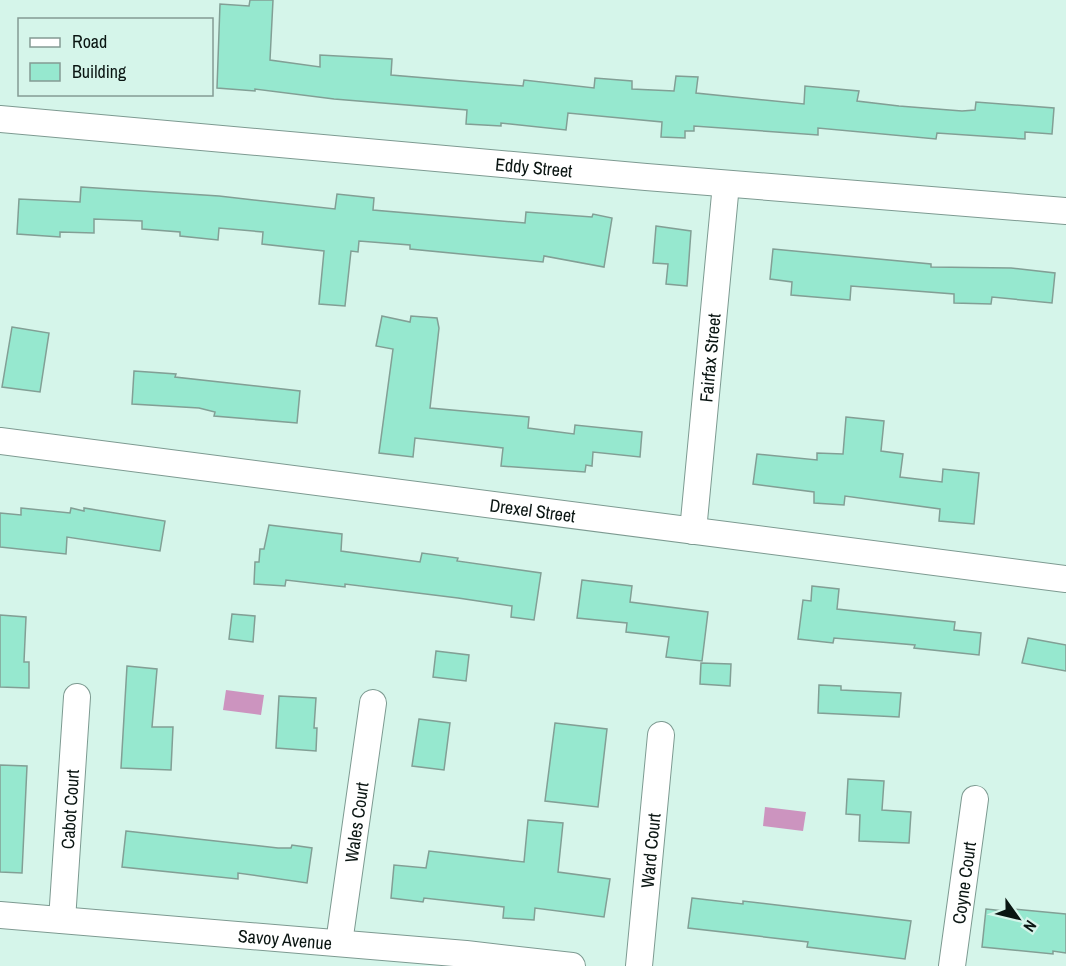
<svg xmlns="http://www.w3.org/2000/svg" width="1066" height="966" font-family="'Archivo Narrow',sans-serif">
  <rect width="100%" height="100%" fill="#d5f5ea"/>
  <g fill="#cc94bf">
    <path d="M226,690L264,695L261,715L223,710Z"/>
    <path d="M765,807L806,812L803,831L763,826Z"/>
  </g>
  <g fill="#96e8cf" stroke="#829f95" stroke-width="1.5">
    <path d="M250,0H273L270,60L320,67V55L392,59L391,75L523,86L524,80L594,88L595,78L632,81V89L674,91L676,76L698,77L696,93L804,104L805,86L859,91L857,101L899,106L962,111L975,110L976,102L1054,108L1052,134L1025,132V139L937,133L936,139L818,128V135L694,126V131H685V138L661,137L662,122L568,113L566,130L501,123V126L466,124L467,110L334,99L255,89V91L217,88L220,4L249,6Z"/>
    <path d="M81,187L219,196L335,209L337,194L374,198L373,210L525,223L526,212L592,217L593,214L612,218L604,267L544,256L543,262L410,249V245L359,241L358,252L351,251L345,306L319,304L324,251L262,244L263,232L219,228L218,240L180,236V232L142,229V221L94,219V233L60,232V237L17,234L19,199L80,202Z"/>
    <path d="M656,226L691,231L687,286L666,284L668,264L653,263Z"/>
    <path d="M773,249L931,264V267L1011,268L1055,273L1052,303L992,297L991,304L954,303V294L851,286L850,300L791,295L792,282L770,279Z"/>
    <path d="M382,316L410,322L411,316L437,318L439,328L430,408L529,417L528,428L574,434L575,425L642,432L640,457L593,452L592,466L586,465L585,472L501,466L503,448L415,438L413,457L379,453L393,349L376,346Z"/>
    <path d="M12,327L49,333L40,392L2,387Z"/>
    <path d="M134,371L176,374L175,377L300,391L297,423L214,416L215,412L199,408L132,404Z"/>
    <path d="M846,417L884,421L881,451L903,454L900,477L942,482L943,469L979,473L974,524L939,521L940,509L845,496L844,505L814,503V492L753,484L757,454L817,460V453L843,454Z"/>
    <path d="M21,508L70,513L71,508L84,511V508L165,521L160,551L67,537L66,554L0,547V513L21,515Z"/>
    <path d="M269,525L342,534L341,551L420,562L422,553L458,558L457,561L541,573L534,620L511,617L512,606L458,598L345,584V587L286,580L285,586L254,584L255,562H259L260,549H264Z"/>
    <path d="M582,580L632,586L630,602L708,612L702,661L666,657L669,637L626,632L627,623L577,618Z"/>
    <path d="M812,586L839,589L837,609L955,622L954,630L981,633L979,655L914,648L915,645L834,638L833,643L798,639L803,600L811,601Z"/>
    <path d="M232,614L255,616L253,642L229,639Z"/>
    <path d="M0,615L26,617L24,662H29V688L0,687Z"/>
    <path d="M1028,638L1066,645V671L1022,663Z"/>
    <path d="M436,651L469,655L466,681L433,677Z"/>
    <path d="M701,663L731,664L730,686L700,684Z"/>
    <path d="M127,666L157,669L152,727H173L171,770L121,768Z"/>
    <path d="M819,685L841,686V690L901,693L899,717L818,713Z"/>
    <path d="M279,696L316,698L314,728H317L316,751L276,748Z"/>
    <path d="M419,719L450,723L444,770L412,766Z"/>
    <path d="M555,723L607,729L598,807L545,801Z"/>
    <path d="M0,765L27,766L22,873L0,872Z"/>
    <path d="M848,779L884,781L882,810L911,812L909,843L859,841L860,815L846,814Z"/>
    <path d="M528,820L563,823L558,872L610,879L604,917L535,908L534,920L503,918L504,907L424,898L423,902L391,898L394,865L426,868L429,851L524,862Z"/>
    <path d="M126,831L278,848H291L292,845L312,848L307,883L238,873V879L122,867Z"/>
    <path d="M692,898L743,904V901L911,921L905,959L807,947L808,942L688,928Z"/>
    <path d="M986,909L1014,912V909L1066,914V953L1053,951V954L982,947Z"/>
  </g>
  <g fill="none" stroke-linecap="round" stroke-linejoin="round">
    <g stroke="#7d9a91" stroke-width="28">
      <g id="minor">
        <path id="s1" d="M0,119L646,177L1066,211"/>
        <path id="s2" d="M0,441L1066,579"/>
        <path id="s3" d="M693,531L726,184"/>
        <path id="s4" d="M0,915L466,954L572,966"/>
        <path id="s5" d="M62,920L77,697"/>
        <path id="s6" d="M339,943L373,703"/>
        <path id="s7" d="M639,966L661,735"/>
        <path id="s8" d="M952,966L975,799"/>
      </g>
    </g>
    <use href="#minor" stroke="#fff" stroke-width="26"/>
  </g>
  <g text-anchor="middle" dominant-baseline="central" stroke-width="5" stroke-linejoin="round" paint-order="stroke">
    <g font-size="18" fill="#0a1512" stroke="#d5f5ea">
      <text stroke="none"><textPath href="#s1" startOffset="536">Eddy Street</textPath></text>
      <text stroke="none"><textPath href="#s3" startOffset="174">Fairfax Street</textPath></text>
      <text stroke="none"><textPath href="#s2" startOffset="537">Drexel Street</textPath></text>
      <text stroke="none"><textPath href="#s5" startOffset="111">Cabot Court</textPath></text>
      <text stroke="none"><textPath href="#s6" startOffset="122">Wales Court</textPath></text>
      <text stroke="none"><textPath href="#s7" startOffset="116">Ward Court</textPath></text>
      <text stroke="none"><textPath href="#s8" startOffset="84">Coyne Court</textPath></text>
      <text stroke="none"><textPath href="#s4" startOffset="286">Savoy Avenue</textPath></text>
    </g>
  </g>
  <rect x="18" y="18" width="195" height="78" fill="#d5f5ea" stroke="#849b94" stroke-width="1.5"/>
  <rect x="30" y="38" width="30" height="9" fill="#ffffff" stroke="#849b94" stroke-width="1.5"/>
  <text x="72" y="48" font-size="18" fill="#0a1512">Road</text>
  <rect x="30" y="63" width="30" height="18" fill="#96e8cf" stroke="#849b94" stroke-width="1.5"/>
  <text x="72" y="78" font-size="18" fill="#0a1512">Building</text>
  <g transform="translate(1018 918) rotate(124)" stroke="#d5f5ea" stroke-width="4.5" paint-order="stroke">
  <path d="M0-4.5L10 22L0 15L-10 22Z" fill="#0a1512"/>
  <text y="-9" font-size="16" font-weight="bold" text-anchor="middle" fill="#0a1512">N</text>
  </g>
</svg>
